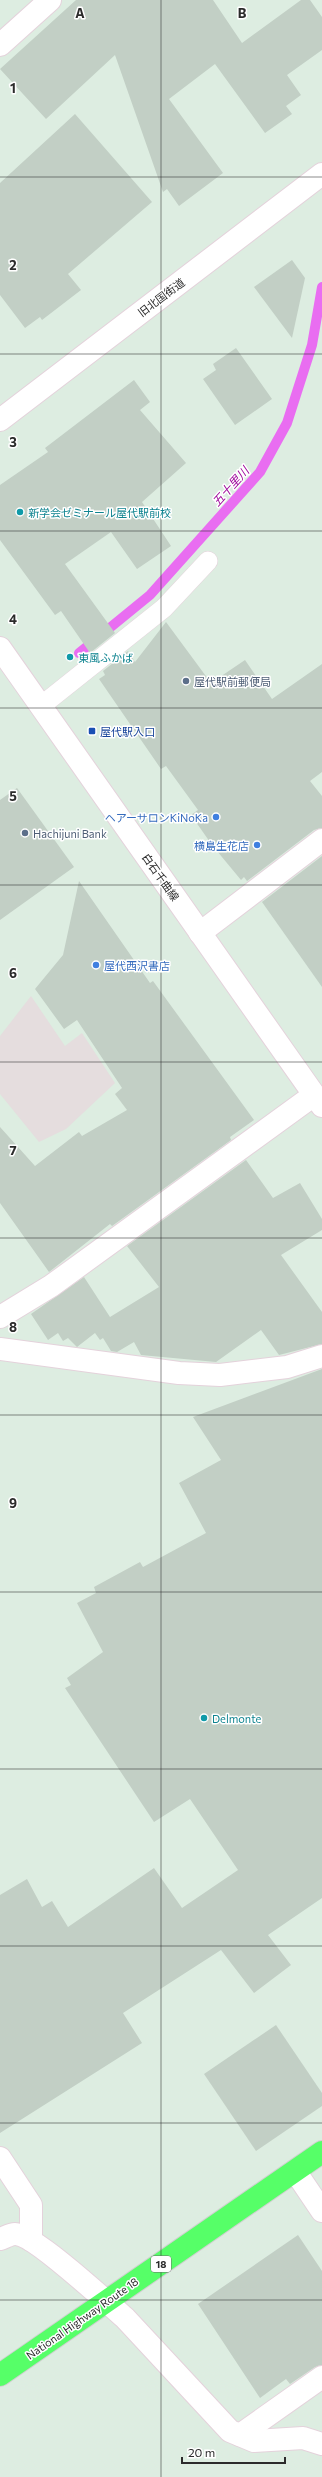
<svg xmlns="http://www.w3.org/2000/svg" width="322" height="2477" font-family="Commissioner,'Noto Sans JP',sans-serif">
  <rect width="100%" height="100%" fill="#ddede1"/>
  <path fill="#e5ddde" d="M31,996L65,1046L82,1033L115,1083L66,1129L39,1142L0,1094V1036Z"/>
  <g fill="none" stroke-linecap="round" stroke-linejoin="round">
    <path stroke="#e96df1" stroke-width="10" d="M79,653L150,595L260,472L287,423L312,345L322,287"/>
  </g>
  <g fill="#c2cfc5">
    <path d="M76,0H213L242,43L301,0H310L322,17V50L287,75L301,95L286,106L292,114L265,133L215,64L169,99L223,173L179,206L167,189L163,192L115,55L46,119L0,69Z"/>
    <path d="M75,114L152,202L68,274L81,290L42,320L40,317L25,328L0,295V183Z"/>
    <path d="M292,260L305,278L292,338L254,287Z"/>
    <path d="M236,348L272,399L235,425L203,379L216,370L213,364Z"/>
    <path d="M134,380L150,402L140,410L186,463L142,502L171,546L137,569L111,532L65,564L115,633L90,653L61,611L55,615L0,540V485L48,452L45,448Z"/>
    <path d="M166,622L211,683L245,660L272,699L322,664V772L310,781L322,796V828L314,830L247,881L244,877L241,880L212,845L191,815L198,810L166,766L161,769L99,679L105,675L103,671L128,651L135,662Z"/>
    <path d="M17,788L74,867L0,920V800Z"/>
    <path d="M322,856V987L262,902Z"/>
    <path d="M79,881L150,983L153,981L254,1120L230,1137L231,1140L112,1226L110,1224L49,1272L0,1203V1127L35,1166L79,1132L82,1136L127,1110L115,1094L122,1088L77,1020L64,1029L35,989L63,955Z"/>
    <path d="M246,1160L273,1198L300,1183L322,1219V1230L281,1255L322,1312V1344L279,1355L261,1330L216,1362L141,1355L134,1342L117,1352L111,1351L103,1338L100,1340L95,1333L77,1347L68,1338L63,1341L58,1333L48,1340L31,1314L84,1277L110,1317L159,1287L127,1246Z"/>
    <path d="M322,1369V1898L268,1935L291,1965L254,1993L221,1950L123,2013L142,2043L0,2133V1895L27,1879L42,1907L52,1901L68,1927L154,1868L182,1908L238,1870L190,1799L154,1822L65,1688L71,1685L67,1678L103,1652L77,1603L96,1593L94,1587L140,1562L143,1567L206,1533L179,1483L221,1460L193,1417Z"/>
    <path d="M276,2025L322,2093V2106L256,2151L204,2074Z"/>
    <path d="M298,2235L322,2271V2365L315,2367L290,2384L286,2379L260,2398L198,2304Z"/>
  </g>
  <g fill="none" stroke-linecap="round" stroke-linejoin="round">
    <g stroke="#e4d2db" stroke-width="20">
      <path id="lane" d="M41,706L164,608L208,561"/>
    </g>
    <g stroke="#e4d2db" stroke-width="24">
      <g id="street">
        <path d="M0,45L50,0"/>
        <path d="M200,933L322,840"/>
        <path d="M0,1317L51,1286L314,1095"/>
        <path d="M0,1349L179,1373L220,1375L287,1367L322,1356"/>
        <path d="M0,2158L31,2205V2240"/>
        <path d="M295,2171L322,2211"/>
        <path d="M0,2239C4,2238 10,2234 15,2234C33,2234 108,2303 125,2318L230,2431L254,2441L303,2438L322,2444"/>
        <path d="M240,2435L322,2377"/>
      </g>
    </g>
    <g stroke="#e4d2db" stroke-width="24">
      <g id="secondary">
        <path d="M0,420L322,174"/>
        <path d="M0,648L322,1106"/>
      </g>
    </g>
    <g stroke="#d0d0d0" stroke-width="24">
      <path id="highway" d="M0,2375L322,2152"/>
    </g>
    <use href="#lane" stroke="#fff" stroke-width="19"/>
    <use href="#street" stroke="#fff" stroke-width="22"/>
    <use href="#secondary" stroke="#fff" stroke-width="22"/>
    <use href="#highway" stroke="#56ff68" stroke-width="22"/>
  </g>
  <path fill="none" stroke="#2b2b2b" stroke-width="1" stroke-opacity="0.55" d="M161,0V2477M0,177H322M0,354H322M0,531H322M0,708H322M0,885H322M0,1062H322M0,1238H322M0,1415H322M0,1592H322M0,1769H322M0,1946H322M0,2123H322M0,2300H322"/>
  <g fill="#0f9aa8" stroke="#fff" stroke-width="1.5">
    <circle cx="20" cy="512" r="4"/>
    <circle cx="70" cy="657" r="4"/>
    <circle cx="204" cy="1718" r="4"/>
  </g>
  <g fill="#5c6f8a" stroke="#fff" stroke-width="1.5">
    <circle cx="186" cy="681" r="4"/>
    <circle cx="25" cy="833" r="4"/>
  </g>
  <rect fill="#1a4fb4" stroke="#fff" stroke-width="1.5" x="88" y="727" width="8" height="8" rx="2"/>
  <g fill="#3f7fe0" stroke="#fff" stroke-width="1.5">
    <circle cx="216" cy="817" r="4"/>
    <circle cx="257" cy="845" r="4"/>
    <circle cx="96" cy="965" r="4"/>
  </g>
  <g text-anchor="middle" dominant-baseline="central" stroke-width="3" stroke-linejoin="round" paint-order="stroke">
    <rect fill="#fff" stroke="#6b6b6b" stroke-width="1" x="151" y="2256" width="20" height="16" rx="3"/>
    <g font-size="10" font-weight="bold" fill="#2b2b2b">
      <text x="161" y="2264">18</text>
    </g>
    <g font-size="11" fill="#2b2b2b" stroke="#fff">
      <text transform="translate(161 297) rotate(-37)">旧北国街道</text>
      <text transform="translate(161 877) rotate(55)">白石千曲線</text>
      <text transform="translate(82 2318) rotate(-35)">National Highway Route 18</text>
    </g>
    <g font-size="11" fill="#0d838f" stroke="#fff" text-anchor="start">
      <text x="28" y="512">新学会ゼミナール屋代駅前校</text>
      <text x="78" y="657">東風ふかば</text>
      <text x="212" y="1718">Delmonte</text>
    </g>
    <g font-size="11" fill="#4e5e75" stroke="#fff" text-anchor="start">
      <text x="194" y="681">屋代駅前郵便局</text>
      <text x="33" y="833">Hachijuni Bank</text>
    </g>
    <g font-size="11" fill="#164399" stroke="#fff" text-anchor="start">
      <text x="100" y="731">屋代駅入口</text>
    </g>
    <g font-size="11" fill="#366cbe" stroke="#fff" text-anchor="end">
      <text x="208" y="817">ヘアーサロンKiNoKa</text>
      <text x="249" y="845">横島生花店</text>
      <text x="104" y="965" text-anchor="start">屋代西沢書店</text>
    </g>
    <g font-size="12" font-style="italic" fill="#9f0a9c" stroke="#fff">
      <text transform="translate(230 486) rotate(-48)">五十里川</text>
    </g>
  </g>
  <g font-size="13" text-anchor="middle" font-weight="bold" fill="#2b2b2b" stroke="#fff" stroke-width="3" stroke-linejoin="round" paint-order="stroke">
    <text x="80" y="18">A</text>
    <text x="242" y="18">B</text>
    <text x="13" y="93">1</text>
    <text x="13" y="270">2</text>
    <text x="13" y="447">3</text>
    <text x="13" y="624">4</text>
    <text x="13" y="801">5</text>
    <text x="13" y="978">6</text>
    <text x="13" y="1155">7</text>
    <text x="13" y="1332">8</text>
    <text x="13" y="1508">9</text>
  </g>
  <path d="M182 2457v6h103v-6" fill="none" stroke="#2b2b2b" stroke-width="2"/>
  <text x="188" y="2457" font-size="12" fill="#2b2b2b" stroke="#ffffff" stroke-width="3" paint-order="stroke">20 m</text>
</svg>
